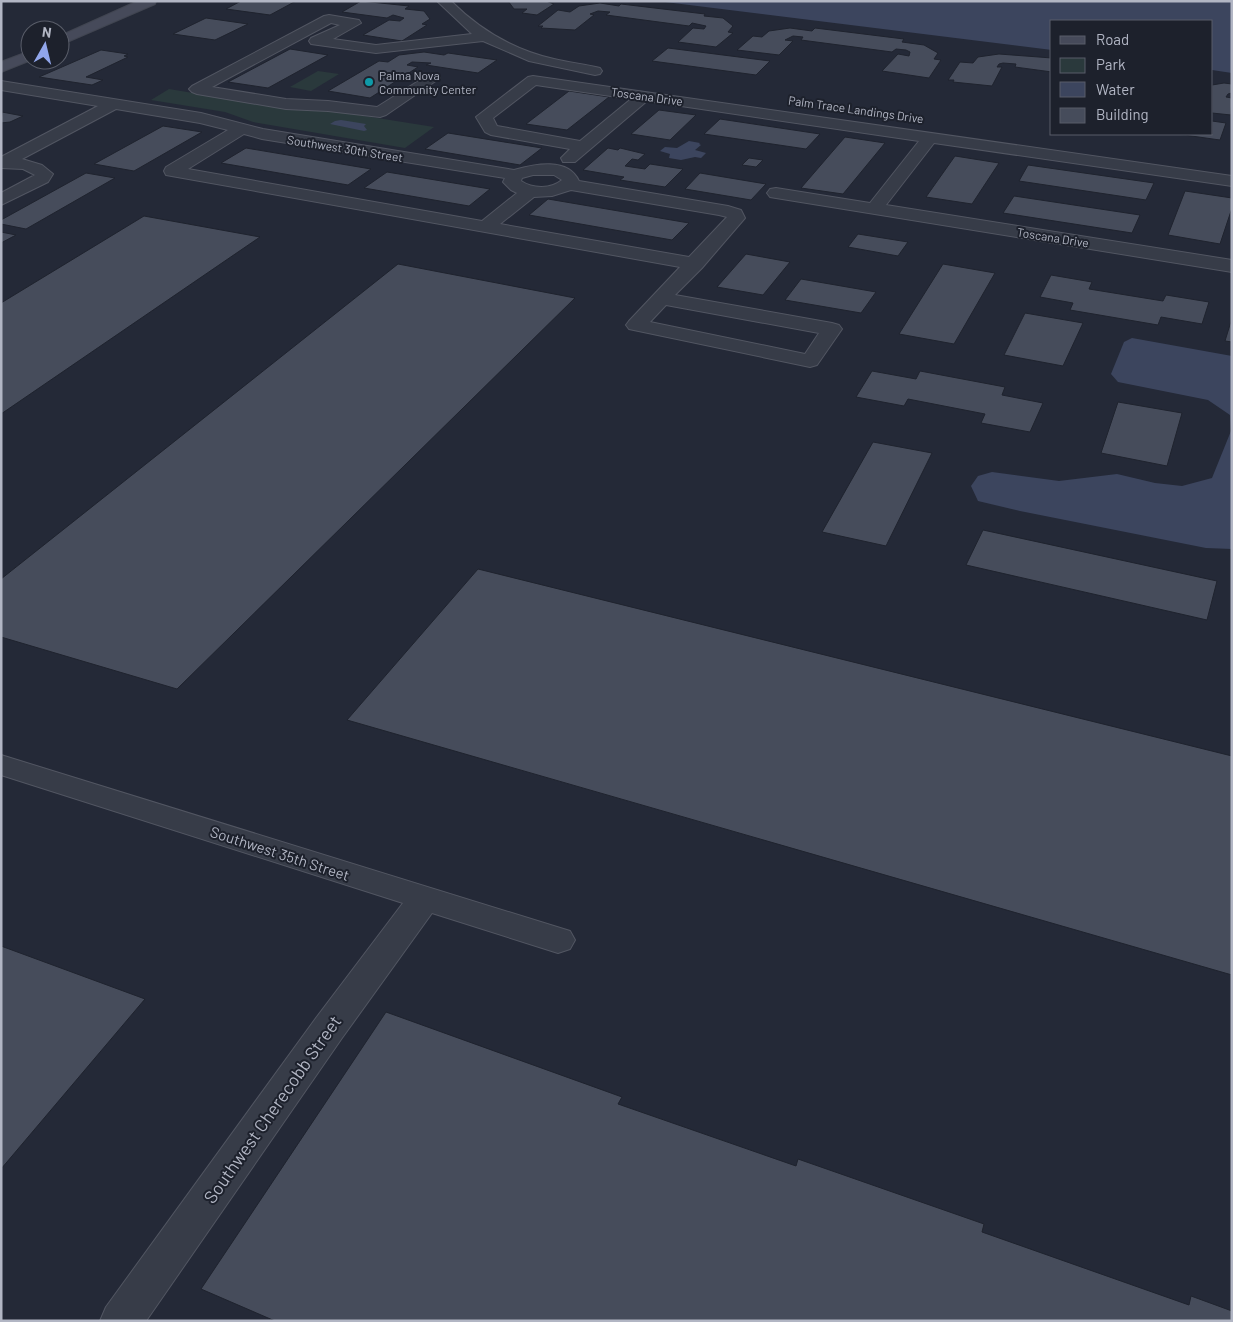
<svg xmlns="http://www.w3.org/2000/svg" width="1233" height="1322" font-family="Barlow,sans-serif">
  <rect width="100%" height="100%" fill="#242937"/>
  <g fill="#2a393c">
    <path d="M318,71L339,74L311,91L290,87Z"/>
    <path d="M169,89L288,109L327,110L434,127L405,148L253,122L225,112L151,100Z"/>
  </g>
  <g fill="#3c455e">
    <path d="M657,1H1232V73L1212,70V21H1052V50Z"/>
    <path d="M341,120L366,124L364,126L367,130L364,131L330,124L335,121Z"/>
    <path d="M689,141L700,143L699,144L701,145L695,150L706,153L701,158L695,157L681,160L669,158L670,154L660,151L665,147L677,148Z"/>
    <path d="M1132,338L1232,356V549L1206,548L1020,511L978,501L971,486L978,476L992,472L1059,481L1117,474L1155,483L1182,486L1212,478L1231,431L1230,415L1208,400L1118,382L1111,374L1124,342Z"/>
  </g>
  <g fill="#464c5b" stroke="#1f232e">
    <path d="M241,1H296L270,15L226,9Z"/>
    <path d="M361,1L409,6L405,9L424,11L430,19L422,24L427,25L402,41L363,35L389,20L400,21L404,18L393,15L387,18L342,12Z"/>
    <path d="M508,1H546L554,4L537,15L522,13L527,9H514Z"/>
    <path d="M600,3L619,6L621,4L705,14L704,16L723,18L733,26L728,32L733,33L716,47L678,42L693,28L704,29L706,26L692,23L689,26L606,15L610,12L598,11L590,14L594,15L575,30L541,28L543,26H538L558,10L570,12L579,6Z"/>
    <path d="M206,18L248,24L215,40L173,34Z"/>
    <path d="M790,28L812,31L815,28L904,39L902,42L924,45L938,53L934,59L941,60L929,78L882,71L898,54L909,56L910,52L906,50L896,49L892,52L801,40L803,37L793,36L785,40L793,41L779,55L737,50L753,36L762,37L769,31Z"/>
    <path d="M668,48L770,61L756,75L652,61Z"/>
    <path d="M290,49L328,55L268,88L228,82Z"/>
    <path d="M101,50L128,54L124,56L128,57L86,77L103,80L92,85L39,77Z"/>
    <path d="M424,52L444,55L448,53L497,60L478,73L426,65L431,63L412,62L407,65L418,67L370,98L328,91L379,61L388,62L399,55Z"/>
    <path d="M999,54L1052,58V72L1015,67L1016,64L1003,63L999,64L997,67H1002L992,86L953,82L954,80H948L960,62L973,63L978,57Z"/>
    <path d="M1224,83L1232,84V93L1228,94L1226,97L1232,98L1231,115L1212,113V85Z"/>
    <path d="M569,91L609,97L567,130L526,124Z"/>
    <path d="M659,110L696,115L670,140L631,134Z"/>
    <path d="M2,112L23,116L10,122L1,123Z"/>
    <path d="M720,119L820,134L806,149L704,134Z"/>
    <path d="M1212,121L1226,123L1220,140L1177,134H1212Z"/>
    <path d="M163,126L202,132L134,171L94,164Z"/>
    <path d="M448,133L542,148L520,165L425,149Z"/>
    <path d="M845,137L885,143L843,194L801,188Z"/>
    <path d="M246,148L371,169L348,185L221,163Z"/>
    <path d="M608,148L618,150L620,148L645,154L638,160L632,159L625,166L645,169L650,164L683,169L665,187L620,180L624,177L583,170Z"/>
    <path d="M955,156L999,163L972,204L926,197Z"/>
    <path d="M749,158L763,160L756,167L742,165Z"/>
    <path d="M1028,165L1154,183L1146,200L1019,181Z"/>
    <path d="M387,172L490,189L469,206L364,188Z"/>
    <path d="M86,173L115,178L26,229L1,224V220Z"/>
    <path d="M700,173L766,184L751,200L685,189Z"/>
    <path d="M1185,191L1232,198V208L1220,244L1168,235Z"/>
    <path d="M1014,196L1140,215L1132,233L1003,213Z"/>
    <path d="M548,199L689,223L672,240L529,215Z"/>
    <path d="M144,216L260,237L1,414V303Z"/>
    <path d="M1,232L16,235L1,243Z"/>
    <path d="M858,234L908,242L898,256L848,247Z"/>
    <path d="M746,254L790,262L763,295L717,287Z"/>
    <path d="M398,264L575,298L177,689L1,637V579Z"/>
    <path d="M943,264L995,273L954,344L899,334Z"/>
    <path d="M1051,275L1092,282L1089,289L1163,301L1166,295L1209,302L1202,324L1161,317L1158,325L1070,310L1073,303L1040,297Z"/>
    <path d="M801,279L876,292L861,313L785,300Z"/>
    <path d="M1025,313L1083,323L1063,366L1004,355Z"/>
    <path d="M1232,318V342L1225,341Z"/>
    <path d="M872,371L916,379L920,371L1005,387L1002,395L1043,403L1030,432L981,423L985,414L908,399L904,406L856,397Z"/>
    <path d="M1118,402L1182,413L1167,466L1101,453Z"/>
    <path d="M873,442L932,453L886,546L822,532Z"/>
    <path d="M983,530L1217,581L1207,620L966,565Z"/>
    <path d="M478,569L1232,756V975L347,720Z"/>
    <path d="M1,946L145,999L1,1169Z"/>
    <path d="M386,1012L622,1097L618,1104L796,1166L798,1159L984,1224L982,1232L1189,1305L1191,1296L1232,1311V1321H275L201,1289Z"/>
  </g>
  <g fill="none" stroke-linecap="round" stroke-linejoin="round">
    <g stroke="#525662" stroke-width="2">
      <g id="minor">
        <path d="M437,1H451C480,30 514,50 554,59C570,63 585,64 600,68L602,71L600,74L595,75L529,61L483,41L376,53L311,44L309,41L311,38L340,25L331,23L212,87L286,99L328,101L377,107L428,75H438L440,78L386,115L380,117L328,111L286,109L197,94L192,92L189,89L192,86L324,16L329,15L359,20L361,23L333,39L376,45L472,34Z"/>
        <path d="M533,76L1232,176V186L934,143L886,205L1232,260V272L776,198L770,197L767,193L770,189L776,188L870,203L919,141L647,101L575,162H563L561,158L570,149L491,135L485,132L476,117L528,77ZM536,85L631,99L580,141L497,126L493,118Z"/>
        <path d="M1,81L201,113L263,129L514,170C535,164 568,157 579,181L728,206L741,210L745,218L702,268L675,295L832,323L839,325L842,329L817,365L810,367L629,329L626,325L629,321L680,267L166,175L164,171L166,167L228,130L200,123L116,109L22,159L42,165L53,174L48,182L1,205V193L35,175L23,169L1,168V157L98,106L1,90ZM244,134L262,139L505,178L503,182L511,190L517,193L482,221L188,169ZM533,175H554L562,180C551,189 533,189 521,181L522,178ZM571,190L719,215L727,217L689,257L500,224L534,197L552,196ZM666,305L819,333L805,354L650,322Z"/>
        <path d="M1,755L570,931L575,940L570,949L558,953L432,913L342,1038L146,1321H100L106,1307L316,1018L403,903L1,775Z"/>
      </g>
    </g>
    <g stroke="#414551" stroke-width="2">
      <g id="secondary">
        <path d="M138,1H156L155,4L60,45V36Z"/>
        <path d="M30,51L31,60L1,72V62Z"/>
      </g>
    </g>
    <use href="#minor" fill="#373c48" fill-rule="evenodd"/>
    <use href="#secondary" fill="#464a5a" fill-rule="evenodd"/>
  </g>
  <circle fill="#0f9aa8" stroke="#1d212c" stroke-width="2" cx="369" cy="82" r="5"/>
  <g text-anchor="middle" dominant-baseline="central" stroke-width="4" stroke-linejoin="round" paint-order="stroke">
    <g font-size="12" fill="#b2b6c4" stroke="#1d212c" text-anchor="start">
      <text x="379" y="75">Palma Nova<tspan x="379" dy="14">Community Center</tspan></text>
    </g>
    <g font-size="12" fill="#b2b6c4" stroke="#1d212c">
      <text transform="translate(647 96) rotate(8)">Toscana Drive</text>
      <text transform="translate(856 109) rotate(8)">Palm Trace Landings Drive</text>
      <text transform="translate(345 148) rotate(9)">Southwest 30th Street</text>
      <text transform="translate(1053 237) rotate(9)">Toscana Drive</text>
    </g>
    <g font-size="15" fill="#b2b6c4" stroke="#1d212c">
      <text transform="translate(280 853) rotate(18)">Southwest 35th Street</text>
    </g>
    <g font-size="18" fill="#b2b6c4" stroke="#1d212c">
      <text transform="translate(272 1109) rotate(-55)">Southwest Cherecobb Street</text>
    </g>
  </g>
  <rect width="1233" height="1322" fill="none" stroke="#b2b6c4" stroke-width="5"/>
  <rect x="1050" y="20" width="162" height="115" fill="#1d212c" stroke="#595d69"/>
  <rect x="1060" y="36" width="25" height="8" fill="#464a5a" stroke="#595d69"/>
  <text x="1096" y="45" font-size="15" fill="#b2b6c4">Road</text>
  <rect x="1060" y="58" width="25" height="15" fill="#2a393c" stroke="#595d69"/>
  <text x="1096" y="70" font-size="15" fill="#b2b6c4">Park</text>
  <rect x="1060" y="82" width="25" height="15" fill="#3c455e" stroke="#595d69"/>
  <text x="1096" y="95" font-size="15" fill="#b2b6c4">Water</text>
  <rect x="1060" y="108" width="25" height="15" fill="#464c5b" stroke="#595d69"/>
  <text x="1096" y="120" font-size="15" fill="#b2b6c4">Building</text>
  <g transform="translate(45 45) rotate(8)"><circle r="24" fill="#1d212c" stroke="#595d69"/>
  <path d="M0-4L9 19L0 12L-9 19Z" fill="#91a6eb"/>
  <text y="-8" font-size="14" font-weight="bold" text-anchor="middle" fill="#b2b6c4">N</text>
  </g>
</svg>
